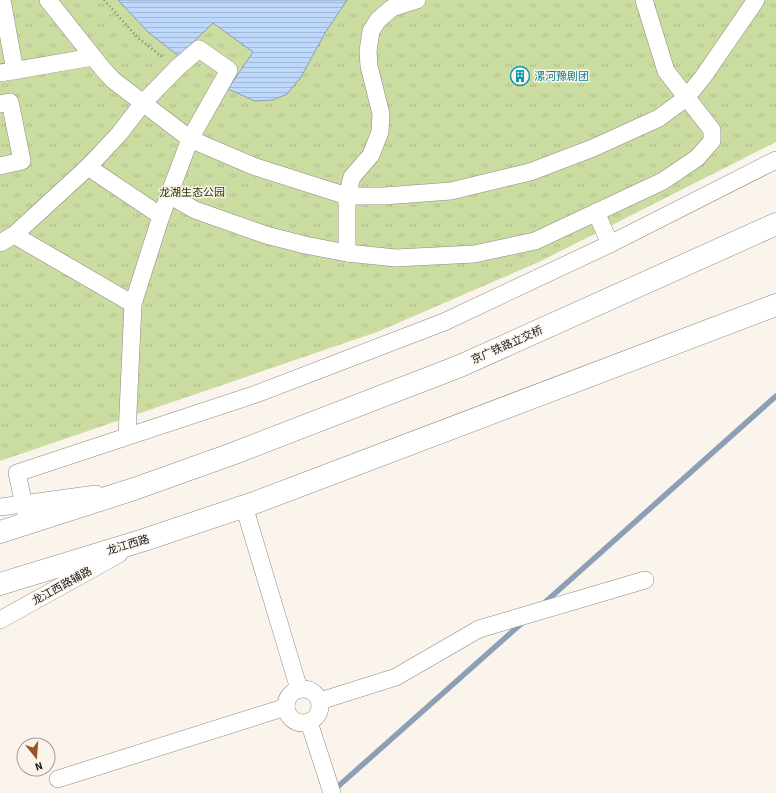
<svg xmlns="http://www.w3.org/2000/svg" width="776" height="793" font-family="'Source Sans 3','Noto Sans SC',sans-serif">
  <defs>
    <pattern id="park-tufts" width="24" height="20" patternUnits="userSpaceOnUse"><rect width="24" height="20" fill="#cbdca1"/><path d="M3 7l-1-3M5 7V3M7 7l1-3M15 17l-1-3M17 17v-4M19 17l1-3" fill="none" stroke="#aebc8a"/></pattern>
    <pattern id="water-rules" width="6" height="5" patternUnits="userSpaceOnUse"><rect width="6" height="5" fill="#bdd8fa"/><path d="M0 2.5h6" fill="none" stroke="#a2b9d6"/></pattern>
  </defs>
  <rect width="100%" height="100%" fill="#faf4ec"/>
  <path fill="url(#park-tufts)" d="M0,0H776V142L541,261L377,332L0,461Z"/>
  <path fill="url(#water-rules)" stroke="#8d9fb6" d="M118,0H347L325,33L301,77L287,94L273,100L255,101L228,89L253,52L213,23L179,56L149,33Z"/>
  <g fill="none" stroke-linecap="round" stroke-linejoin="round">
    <g stroke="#8d9fb6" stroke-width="5.5">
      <path d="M542,605L776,396"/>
      <path d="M334,790L522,623"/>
    </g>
    <g stroke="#8e8982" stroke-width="18">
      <g id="minor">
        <path d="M2,0L15,71"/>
        <path d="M48,0L102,68L113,80L190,139L253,166L347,196H384L451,191L530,172L593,148L659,118L686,98L703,77L756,0"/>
        <path d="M0,73L93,57"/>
        <path d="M0,104L10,102L22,161L0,166"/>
        <path d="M88,167L161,216"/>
        <path d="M169,195L195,210L266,235L305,245L347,253L396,258L474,254L535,241L663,181L697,158L712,141V130L666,71L644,0"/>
        <path d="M596,212L610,244"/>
        <path d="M14,235L133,304"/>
        <path d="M0,243L14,235L88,167L119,134L143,103L177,68L199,49L229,70L190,139L161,216L133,304L127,435"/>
        <path d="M347,253V196L352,177L371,155L380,132L381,114L369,66L368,51L371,31L378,20L392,8L417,0"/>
        <path d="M244,506L299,689"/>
        <path d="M0,507L96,494"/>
        <path d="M28,523L17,473L256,394L444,322L610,244L776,160"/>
        <path d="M0,620L119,554"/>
        <circle cx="303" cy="706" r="17"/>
        <path d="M320,701L396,677L479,629L645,580"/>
        <path d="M309,722L332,793"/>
        <path d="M58,779L286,707"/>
      </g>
    </g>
    <g stroke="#8e8982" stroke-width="23">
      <g id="trunk">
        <path d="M0,532L134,489L232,454L460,366L776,224"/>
        <path d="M0,584L144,540L254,503L776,305"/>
      </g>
    </g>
    <path stroke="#84807b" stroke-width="2.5" stroke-dasharray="1 3" stroke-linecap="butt" d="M104,0L138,38L164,58"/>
    <use href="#minor" stroke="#fff" stroke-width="17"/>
    <use href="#trunk" stroke="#fff" stroke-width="22"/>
  </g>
  <defs>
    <g id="building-ring" transform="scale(1)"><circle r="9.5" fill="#faf4ec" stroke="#0f9aa8" stroke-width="1.5"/><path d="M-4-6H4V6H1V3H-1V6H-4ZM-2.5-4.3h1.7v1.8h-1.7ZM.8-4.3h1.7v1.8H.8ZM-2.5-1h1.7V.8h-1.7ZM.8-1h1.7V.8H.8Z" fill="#0f9aa8"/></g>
  </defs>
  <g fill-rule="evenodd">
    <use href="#building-ring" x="520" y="76"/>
  </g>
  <g text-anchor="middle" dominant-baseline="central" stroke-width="3" stroke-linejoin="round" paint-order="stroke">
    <g font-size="11" fill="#0d838f" stroke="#faf4ec" text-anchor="start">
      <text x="534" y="76">漯河豫剧团</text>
    </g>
    <g font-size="11" fill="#2c3702" stroke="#faf4ec">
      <text x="192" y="192">龙湖生态公园</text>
    </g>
    <g font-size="11" fill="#1c1a17" stroke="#faf4ec">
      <text transform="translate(507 345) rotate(-24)">京广铁路立交桥</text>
      <text transform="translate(128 545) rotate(-17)">龙江西路</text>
      <text transform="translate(62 586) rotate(-29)">龙江西路辅路</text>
    </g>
  </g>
  <g transform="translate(36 757) rotate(163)"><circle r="19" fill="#faf4ec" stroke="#a19d97"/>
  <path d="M0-3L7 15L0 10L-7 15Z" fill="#985526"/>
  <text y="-6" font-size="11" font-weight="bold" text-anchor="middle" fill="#1c1a17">N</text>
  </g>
</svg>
